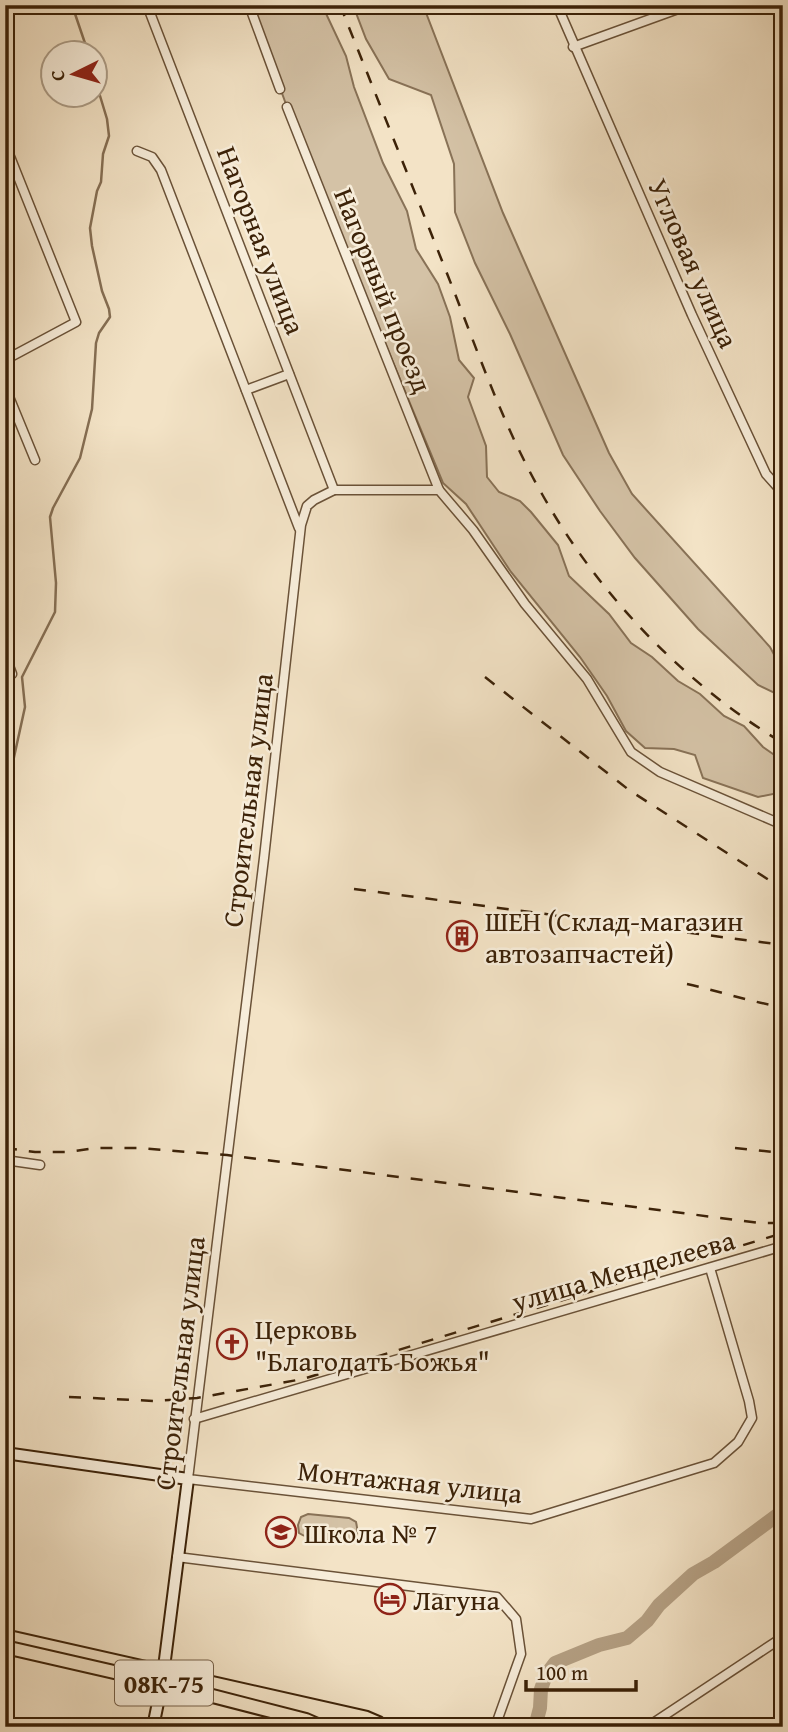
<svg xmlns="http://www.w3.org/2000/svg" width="788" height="1732" font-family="'Gentium Book Plus',serif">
  <rect width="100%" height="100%" fill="#f3e3c6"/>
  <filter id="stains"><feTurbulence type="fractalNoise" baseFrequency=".00286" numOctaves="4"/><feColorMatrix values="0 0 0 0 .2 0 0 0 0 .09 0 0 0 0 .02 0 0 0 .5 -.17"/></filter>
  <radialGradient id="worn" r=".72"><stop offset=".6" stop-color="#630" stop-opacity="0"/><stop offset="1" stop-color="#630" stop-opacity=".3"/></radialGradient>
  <g fill="#d4c2a6" stroke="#887257" stroke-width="2">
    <path d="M250,5H322L346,56L354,87L383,163L407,211L416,249L438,284L450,317L459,360L474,378L468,397L486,446L487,477L499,492L520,501L531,512L558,545L569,576L609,614L631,643L652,657L678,681L700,694L724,716L744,726L763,747L783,761V792L758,797L703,778L695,755L674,749L645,748L626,731L607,696L580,657L511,572L466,504L443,483L287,107Z"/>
    <path d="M353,5H423L503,213L609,453L632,494L770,647L783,671V697L758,685L698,629L635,558L600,511L563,455L510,334L475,263L455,212L454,164L431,95L389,79L366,39Z"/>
    <path d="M308,1514L349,1518L356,1522C357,1527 359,1534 354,1538C346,1546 307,1539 299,1533L298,1525L301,1517Z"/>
  </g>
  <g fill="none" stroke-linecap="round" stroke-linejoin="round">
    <g stroke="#856e53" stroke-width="2.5">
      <path d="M72,5L88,52"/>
      <path d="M7,789L25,707L22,677L55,612L56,583L50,517L53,508L80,458L92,409L96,343L99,333L110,317L109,309L102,291L92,246L90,228L97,191L101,182L103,154L109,136L107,119L94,76"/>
    </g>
    <path stroke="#b5a185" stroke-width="14" d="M535,1727L540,1708L541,1689L546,1675L555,1663L599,1645L627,1638L647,1621L659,1605L693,1574L714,1562L783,1511"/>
    <g stroke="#6a5238" stroke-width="11">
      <g id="street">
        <path d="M147,5L334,490"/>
        <path d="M249,5L280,89"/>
        <path d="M557,5L692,315L766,474L783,493"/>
        <path d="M573,47L689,5"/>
        <path d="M287,107L439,490"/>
        <path d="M5,144L76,322L5,360"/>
        <path d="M137,151L152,157L161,170L299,528"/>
        <path d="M5,387L35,460"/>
        <path d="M246,390L289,374"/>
        <path d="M5,655L12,674"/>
        <path d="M5,1160L40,1165"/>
        <path d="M710,1268L749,1401L752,1418L738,1442L714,1463L531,1519L188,1479L264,858L301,525L307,506L314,500L334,490H439L473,530L525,604L587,679L631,752L660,772L783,825"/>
        <path d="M194,1419L783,1246"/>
        <path d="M177,1557L497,1597L516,1619L521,1654L495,1727"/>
        <path d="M647,1727L783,1637"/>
      </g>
    </g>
    <g stroke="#3c2208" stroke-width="14">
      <path id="secondary" d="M5,1453L188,1479L162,1683L153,1727"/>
    </g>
    <g stroke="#3c2208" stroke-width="16">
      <path id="primary" d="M5,1647L162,1683L306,1720L322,1727"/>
    </g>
    <use href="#street" stroke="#f7edda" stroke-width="8"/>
    <use href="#secondary" stroke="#f7edda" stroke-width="10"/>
    <use href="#primary" stroke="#f3e3c6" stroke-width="12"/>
    <path stroke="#3c2208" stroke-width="2" d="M5,1629L368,1711L382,1717L395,1727"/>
    <g stroke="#3c2208" stroke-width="2.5" stroke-dasharray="12 12" stroke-linecap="butt">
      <path d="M340,5C376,95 412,185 448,276C477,349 503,426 542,494C598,594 684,684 783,743"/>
      <path d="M485,677L629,790L783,889"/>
      <path d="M354,889L783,945"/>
      <path d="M687,984C719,991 750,1002 783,1007"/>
      <path d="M5,1148L35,1152H68L96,1148H138L227,1155L760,1223H783"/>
      <path d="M735,1148L783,1153"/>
      <path d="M69,1397L155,1401L197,1398L303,1379L783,1233"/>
    </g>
  </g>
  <defs>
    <g id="building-ring" transform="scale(1.575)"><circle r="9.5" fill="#f7edda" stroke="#8f2418" stroke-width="1.5"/><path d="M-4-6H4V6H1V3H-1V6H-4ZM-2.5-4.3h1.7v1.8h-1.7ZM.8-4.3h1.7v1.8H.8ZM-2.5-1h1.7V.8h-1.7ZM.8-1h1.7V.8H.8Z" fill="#8f2418"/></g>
    <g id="church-ring" transform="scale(1.575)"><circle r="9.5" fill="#f7edda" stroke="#8f2418" stroke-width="1.5"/><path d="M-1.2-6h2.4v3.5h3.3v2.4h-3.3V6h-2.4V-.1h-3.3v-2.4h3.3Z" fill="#8f2418"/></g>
    <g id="school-ring" transform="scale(1.575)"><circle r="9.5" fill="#f7edda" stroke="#8f2418" stroke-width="1.5"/><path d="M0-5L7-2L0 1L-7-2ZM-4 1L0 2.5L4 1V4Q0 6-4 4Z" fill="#8f2418"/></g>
    <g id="hotel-ring" transform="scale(1.575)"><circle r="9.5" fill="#f7edda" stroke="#8f2418" stroke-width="1.5"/><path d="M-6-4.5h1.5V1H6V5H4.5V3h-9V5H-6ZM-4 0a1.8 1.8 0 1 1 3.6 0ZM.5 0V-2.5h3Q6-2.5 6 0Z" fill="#8f2418"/></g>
  </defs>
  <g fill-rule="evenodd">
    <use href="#building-ring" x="462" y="936"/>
    <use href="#church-ring" x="232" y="1344"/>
    <use href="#school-ring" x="281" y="1532"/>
    <use href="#hotel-ring" x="390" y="1599"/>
  </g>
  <g text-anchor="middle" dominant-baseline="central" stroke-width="5" stroke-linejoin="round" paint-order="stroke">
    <rect fill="#f7edda" stroke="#745f47" stroke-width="2" x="115" y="1660.5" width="98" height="45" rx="5"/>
    <g font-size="26" font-weight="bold" fill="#3c2208">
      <text x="164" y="1683">08К-75</text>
    </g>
    <g font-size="28" fill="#3c2208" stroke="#f7edda">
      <text transform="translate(262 240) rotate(69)">Нагорная улица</text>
      <text transform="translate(694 263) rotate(66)">Угловая улица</text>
      <text transform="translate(384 290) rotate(68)">Нагорный проезд</text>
      <text transform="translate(247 800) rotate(-83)">Строительная улица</text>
      <text transform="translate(623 1270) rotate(-16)">улица Менделеева</text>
      <text transform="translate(179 1363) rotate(-83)">Строительная улица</text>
      <text transform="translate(410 1481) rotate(6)">Монтажная улица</text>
    </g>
    <g font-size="28" fill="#3c2208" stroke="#f7edda" text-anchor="start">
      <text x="485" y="920">ШЕН (Склад-магазин<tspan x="485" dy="32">автозапчастей)</tspan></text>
      <text x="255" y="1328">Церковь<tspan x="255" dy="32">"Благодать Божья"</tspan></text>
      <text x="304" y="1532">Школа № 7</text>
      <text x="413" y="1599">Лагуна</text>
    </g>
  </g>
  <rect width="788" height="1732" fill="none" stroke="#f3e3c6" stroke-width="28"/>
  <rect x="7" y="7" width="774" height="1718" fill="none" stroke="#3c2208" stroke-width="3.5"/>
  <rect x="14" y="14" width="760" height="1704" fill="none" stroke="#3c2208" stroke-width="2"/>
  <g transform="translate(74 74) rotate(265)"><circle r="33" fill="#f7edda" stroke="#ac9c86" stroke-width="2"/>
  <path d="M0-5L12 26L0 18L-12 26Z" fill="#8f2418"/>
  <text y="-10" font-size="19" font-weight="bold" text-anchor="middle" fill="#3c2208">С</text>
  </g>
  <path d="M526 1680v10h110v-10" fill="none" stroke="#3c2208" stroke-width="3.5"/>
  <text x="536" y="1680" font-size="21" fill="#3c2208" stroke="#f7edda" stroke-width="5" paint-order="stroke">100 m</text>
  <rect width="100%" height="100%" filter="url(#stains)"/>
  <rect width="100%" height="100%" fill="url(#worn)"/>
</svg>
